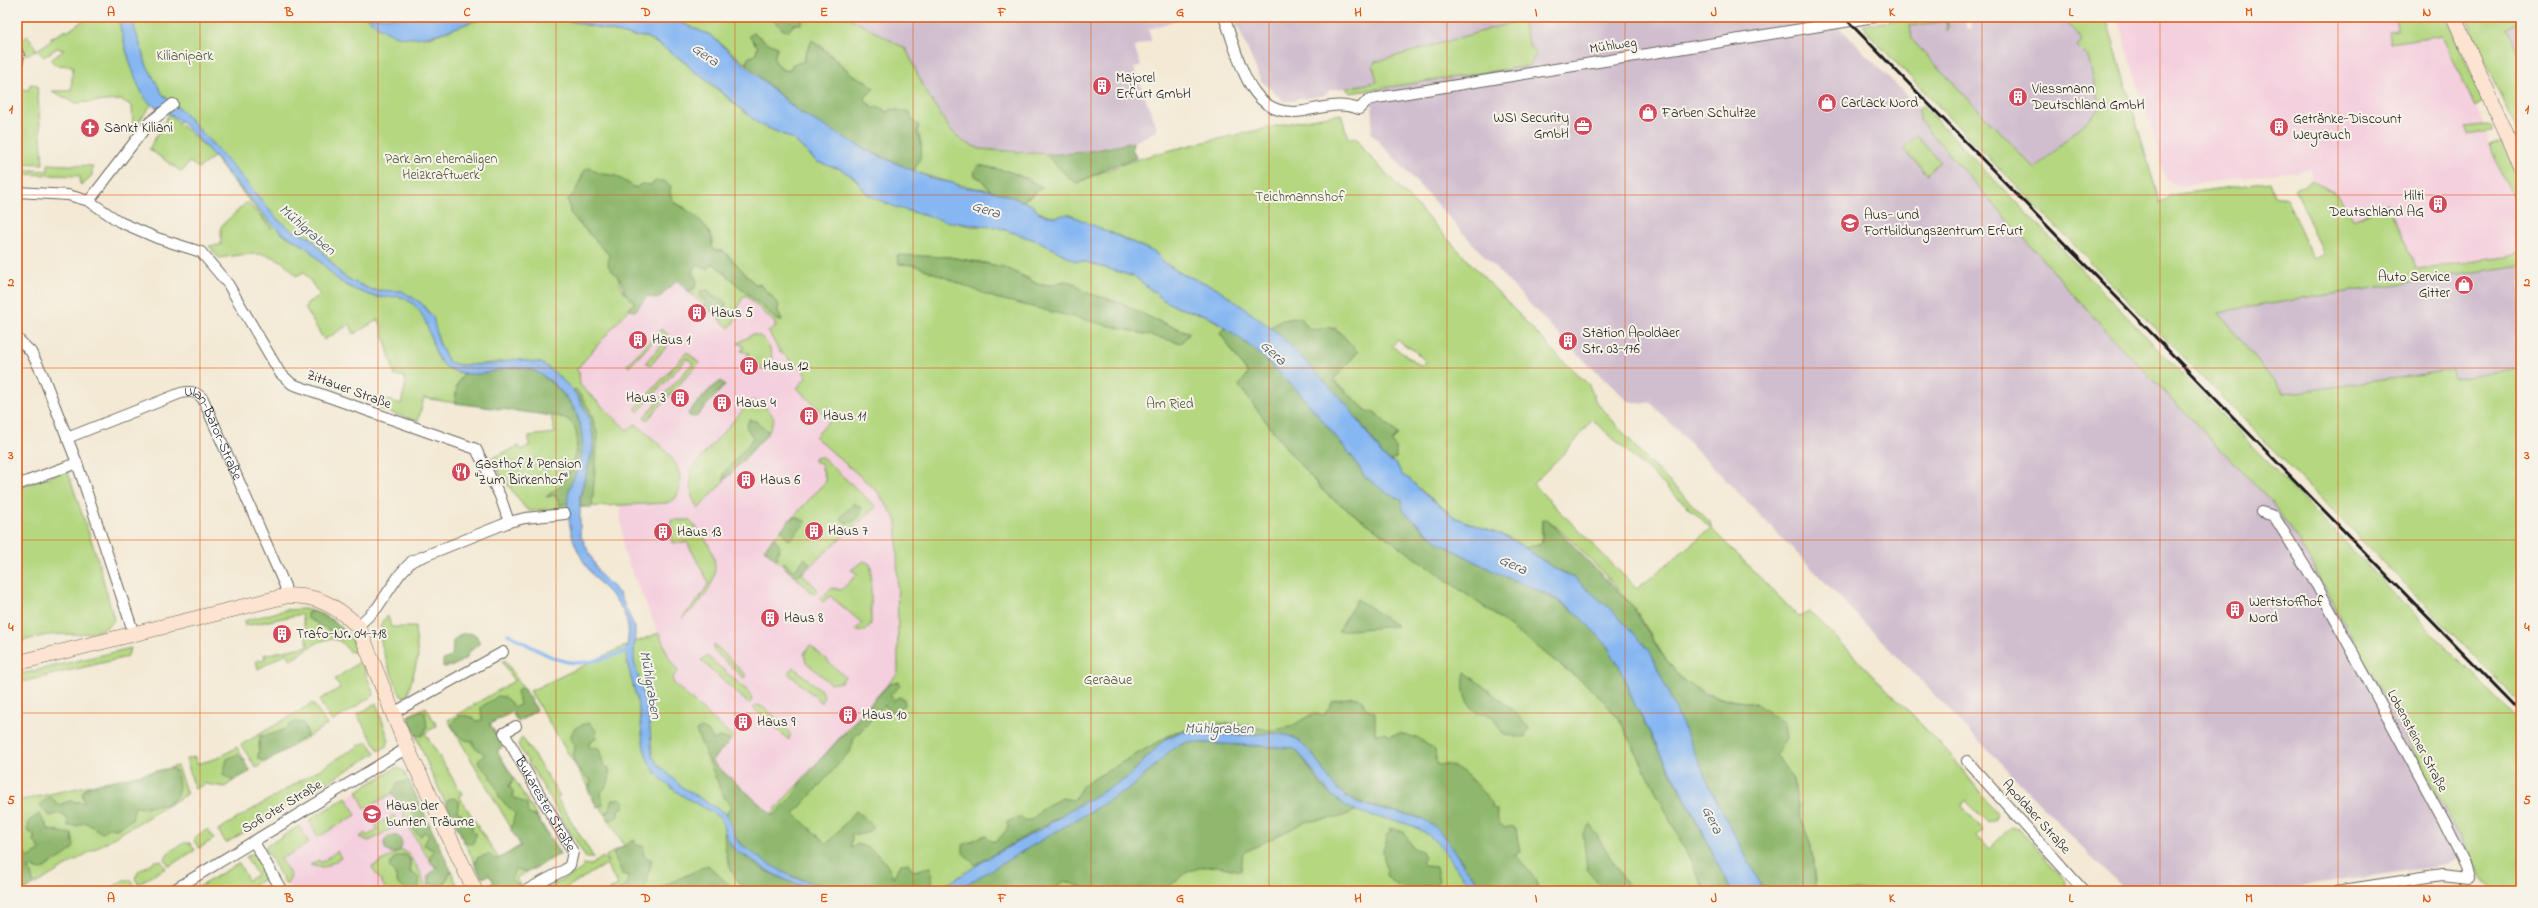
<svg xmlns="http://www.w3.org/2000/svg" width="2538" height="908" font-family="'Indie Flower',sans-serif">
  <rect width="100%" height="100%" fill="#f7f3e8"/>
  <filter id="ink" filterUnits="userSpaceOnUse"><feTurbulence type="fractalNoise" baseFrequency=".025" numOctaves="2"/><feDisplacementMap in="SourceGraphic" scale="8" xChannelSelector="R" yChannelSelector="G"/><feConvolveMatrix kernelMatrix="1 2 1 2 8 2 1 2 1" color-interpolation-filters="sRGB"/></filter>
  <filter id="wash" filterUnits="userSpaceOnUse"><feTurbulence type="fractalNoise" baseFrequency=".012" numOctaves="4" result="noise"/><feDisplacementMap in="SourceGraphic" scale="16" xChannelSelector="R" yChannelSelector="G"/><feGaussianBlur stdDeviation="0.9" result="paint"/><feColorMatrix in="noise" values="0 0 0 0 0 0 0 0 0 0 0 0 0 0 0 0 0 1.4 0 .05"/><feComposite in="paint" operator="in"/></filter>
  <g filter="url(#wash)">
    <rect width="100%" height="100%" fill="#f3e9d4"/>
    <g fill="#f4cfde">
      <path d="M2117,17H2395L2397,30L2390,43L2442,35L2484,124L2467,127L2468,135L2487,134L2491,151L2521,213V252L2505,257L2416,269L2401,238L2353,219L2338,194L2312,181L2311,169L2180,186L2167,181Z"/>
      <path d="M692,244L777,320L897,521L898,673L771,814L711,761L733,737L675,685L672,679L678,671L670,660L624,553L620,506L667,503L633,425L627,430L598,405L580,385L579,372L576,370L629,310L635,311Z"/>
      <path d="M396,768L403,770L409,781L461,891H291L265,847Z"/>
    </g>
    <g fill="#d0bdce">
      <path d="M848,17H1184L1148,30L1152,40L1134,47L1141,65L1134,68L1158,130L1134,142L1070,154L1022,153L980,149L962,141L949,128L925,90L906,49Z"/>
      <path d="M1234,17H1829L1919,108L1920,121L2113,339L2272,502L2306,553L2469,853L2446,865L2274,891H2125L1650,402L1642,404L1628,401L1571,348L1477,248L1371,133L1373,117L1371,90L1350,93L1346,88L1330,90L1325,95L1285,102L1261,81Z"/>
      <path d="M1964,17L1967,28L1972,29L1971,20L1989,17H2062L2082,40L2077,46L2088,57L2100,108L2035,169L1911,40L1909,26L1946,21L1948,31L1949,29L1947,20Z"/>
      <path d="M2521,20V59L2506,28Z"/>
      <path d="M2521,265V368L2453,378L2452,370L2284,394L2218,312Z"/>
    </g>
    <g fill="#b4d780" stroke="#687a4e" fill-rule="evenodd">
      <path d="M88,17H118C123,39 135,91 152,104L133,129L132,106L122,100L75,103L52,91H71L73,66L55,65L51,60L64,50L57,48L44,57L37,50L26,55L19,41L28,36L37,50L51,41V38L66,30L67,32Z"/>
      <path d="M131,17H367L379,28L397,35L430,37L485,17H554L632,36L646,37L674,54L759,124L793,139L817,162L840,168L854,178L868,195L918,214L971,226L996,227L1041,242L1075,261L1086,262L1135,277L1165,301L1179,308L1205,315L1225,327L1220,333L1248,374L1239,386L1291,454L1326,494L1483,606L1592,689L1619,718L1706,891H608L618,885L606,864L561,891H543L582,869L583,864L591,865L603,857L608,863L606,856L624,845L530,691L623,647L659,633L670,660L678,671L672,679L675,685L733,737L711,761L771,814L898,673L897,521L877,491L815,437L830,420L797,388L806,378L803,370L780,352L768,331L776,327L774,322L745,295C735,306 740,318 729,328L688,291L694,288L696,278L692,271L698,264L705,269L713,263L777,320H782L772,296L760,284H755L724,251H716L712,247L713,240L711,235L684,207L673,202L670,193L651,185L641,184L636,188C612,176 613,173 585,174L575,192L568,199C571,227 595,233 609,255C618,270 619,295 635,302L576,370L579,372L580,385L627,430L636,424C657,443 692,465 676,498L667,503L580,507L588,469L564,381C555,374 539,363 527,361C509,357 462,372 449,362C441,355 441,343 436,334C429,321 419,308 411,296L372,290L352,281L342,275L311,238L293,231L277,219L231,164L183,112L163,95L146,64ZM897,256L949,257L986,263L1024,276L1039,285H1052L1065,281L1074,283L1085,292L1190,333L914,265L899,264Z"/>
      <path d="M667,17H700L709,21V17H770L783,30L803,21L798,17H848L906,49L925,90L949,128L962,141L980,149L1045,154L1070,179L1078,183C1121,161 1166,151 1213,140C1256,131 1298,120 1341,114L1348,138H1357L1363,149L1560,358L1589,385L1595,400L1646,459L1710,522L1711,528L1799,617L1809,612L1815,616L1950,754L1997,814L1995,820L1988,823L1965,800L1961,805L1983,830L1977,836L1989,849L2011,827L2019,829L2066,881L2065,884L2071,891H1816L1811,845L1800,816L1793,780L1776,754L1786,739L1755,703C1703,698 1682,688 1655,642C1647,630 1641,616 1632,606C1607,576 1577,544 1547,519L1542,521V543L1525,548L1512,539L1456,518L1402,475L1397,465L1391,461L1396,458L1391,442L1398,434L1372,410L1369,413L1333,379L1343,337L1336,328L1317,330L1309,329L1300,317L1278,321L1270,328L1217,288L1182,274L1163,262L1156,253L1113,233L1038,212L1032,205L1022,201L1035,194L1030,179L989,167L975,176L981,179L990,190C962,187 940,180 913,171C928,149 920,134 909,112C889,106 883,122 864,98L874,88L868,82L853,75L821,46L809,44L803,62L793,64L789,71L781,69L774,59L777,47L766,42L754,33L749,36L758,47L755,55L748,58L746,64L710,35ZM1397,340L1415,351L1426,362L1421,366L1392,346ZM1592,419L1711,528L1637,589L1533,484L1574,443Z"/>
      <path d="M1512,17H1521L1530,47L1536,54L1529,66L1350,93L1346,88L1377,82L1373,65L1375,62L1521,20Z"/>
      <path d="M1919,17H1944L1947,20L1949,29L1947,31L1946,21L1910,26L1912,40L2035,169L2100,108L2088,57L2077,46L2082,40L2062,17H2106L2160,204L2170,195L2270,182L2275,195L2286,198L2313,259L2324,255L2295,188L2312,181L2338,194L2353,219L2387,204L2417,269L2505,257L2521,252V265L2218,312L2284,394L2452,370L2454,378L2521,368V704L1872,38L1863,25Z"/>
      <path d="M2395,17H2445L2484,101L2475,107L2442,35L2390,43L2388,31L2397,30Z"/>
      <path d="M2466,17H2521V20L2506,28L2521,59V141Z"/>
      <path d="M30,84L37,85L43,164L17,163V88L29,90Z"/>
      <path d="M1922,105L2521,724V891H2499L2483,879L2306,553L2272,502L2113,339L1920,121L1919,108Z"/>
      <path d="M169,114L215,156L274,226L282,234L303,244L334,276L386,297C406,292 425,311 431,330C432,334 431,338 432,342C436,352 446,361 452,370L464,373L457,385L455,403L424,398L418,421L379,409L382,398L401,404L406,383L404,376H395L379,319L354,334L350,324L324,340L305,308L307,303L320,295L304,272L296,276C274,246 251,254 219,258L209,246L221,245V226L247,202L272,229L214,157L199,168L189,162L182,172L149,149Z"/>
      <path d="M2488,124L2492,127V131L2468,135L2466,127Z"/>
      <path d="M1916,136L1940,161L1927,174L1903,149Z"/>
      <path d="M2496,143L2504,144L2521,182V213L2491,151L2490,144Z"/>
      <path d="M48,164L92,166V175L83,185L80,184V176L17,174V169L48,171Z"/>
      <path d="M661,329L673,339L650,366L646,362L666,340L660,334L629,367L627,365Z"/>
      <path d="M753,334C766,336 772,349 772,360L765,371L747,356L749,353L741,351L744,347L738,343Z"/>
      <path d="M687,352L699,363L647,420L644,417L693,363L687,358L638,412L635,409Z"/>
      <path d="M751,401C759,401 771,411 774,418L769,432L698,509L692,497L690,470Z"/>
      <path d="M551,415C559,417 568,417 574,424C583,435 571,472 563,483C559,488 552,492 547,497L555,495L560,505L568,503V508L530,511L525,508L489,459L519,446L521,450L529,446V436L555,433Z"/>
      <path d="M822,457L876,507L802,573L818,590L814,594L764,549L826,481L821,464L814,461V458Z"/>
      <path d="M67,470L97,557L114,620C102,638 67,633 48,635C38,637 27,640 17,642V489Z"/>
      <path d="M671,520H689C727,557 722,587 682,618L699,599L709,583L687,542L672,543Z"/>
      <path d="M864,561L870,564L871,568V624L865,631L855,630L862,623L830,596L823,602L820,599L832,588L841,590L858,574L851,570Z"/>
      <path d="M305,609C321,613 357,631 355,652H351C346,649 345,646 342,643C328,630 304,652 291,660L287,653L258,669L256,661L265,659L264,655L308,646L302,614L245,626L244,621L285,610Z"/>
      <path d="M388,616L391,627H415L418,657L408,694L404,697L401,696C394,679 367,626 388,616Z"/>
      <path d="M714,644L746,675L744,678L714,651Z"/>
      <path d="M810,645L845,677L841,682L831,684L806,662L804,654Z"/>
      <path d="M131,648L127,657L17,683V675Z"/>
      <path d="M707,656L750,693L752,700L749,704L701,660Z"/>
      <path d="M505,660L537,710L518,722L512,712L490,724L503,746L497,751L560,854L516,878L521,887L513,891H488L486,887L494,882L489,875L482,878L433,777L408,716L426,707L437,726L425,733L462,794L459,796L499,859L521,845L448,720L514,681L502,661Z"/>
      <path d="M361,661L374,695L332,722L319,700L340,688L335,679Z"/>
      <path d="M793,667L822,691L824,695L822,703L788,673Z"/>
      <path d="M313,703L327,725L307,737L306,728L289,727L271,736H260L258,759L267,761L256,768L241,745Z"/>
      <path d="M376,703L389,740L386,747L379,751L357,715Z"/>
      <path d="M757,705C765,706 789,728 790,735L789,740L753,708Z"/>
      <path d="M522,737L560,796L557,798L594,858H586L518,745Z"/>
      <path d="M367,741L376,753L226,843L218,830Z"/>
      <path d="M237,747L246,762L238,755L223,774L233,781L225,787L205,784L195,789L186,759L195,757L197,764L218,758Z"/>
      <path d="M177,766L187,794L34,885L28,866L42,870L51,862L59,830L49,831L46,823L34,834V841L41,850L28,859L17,846V801L91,785L82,792L84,803L70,801L59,805L60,813L77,826L85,822L96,828L135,807L156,806L176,771L170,768Z"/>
      <path d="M396,768L403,770L409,781L460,891H427L429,883L427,876L436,870L405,822L403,810L393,793L365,809L357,791Z"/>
      <path d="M346,797L356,815L318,837L309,820Z"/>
      <path d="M394,815L399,824L369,841L360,837L365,833L367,836L378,830L375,826Z"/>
      <path d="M299,826L309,843L281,859L291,876L286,885L265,847Z"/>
      <path d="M208,829L214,839L199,848L194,841L198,835Z"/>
      <path d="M184,843H190L195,850L169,866L165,859L169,852Z"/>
      <path d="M401,850L405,851C414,861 424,875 425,888L422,891H387L372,867ZM410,859V871L413,873L398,884L396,876Z"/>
      <path d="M337,851L341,858L323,868L310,865L319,860L321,863Z"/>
      <path d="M253,853L268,877L245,891H192L239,863L248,880L257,875L246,857Z"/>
      <path d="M155,861H161L166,868L138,884L135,878L139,871Z"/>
      <path d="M123,880H131L135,886L127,891H108Z"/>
    </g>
    <g fill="#8fb86e" stroke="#566a45">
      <path d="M770,17H798L803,21L801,24H794L789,31L783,30Z"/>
      <path d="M754,33L766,42L777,47L774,59L781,69L789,71L793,64L803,62L812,40L853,75L868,82L874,89L864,98L871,107H880L888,113L891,109L909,112L914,122L919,125L917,134C925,149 922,158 913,171L847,140L799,112L746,64L748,58L755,55L758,47L749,36Z"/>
      <path d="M1133,142L1132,149L1136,158L1109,167L1078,183L1070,179L1045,154C1076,155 1103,149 1133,142Z"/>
      <path d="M979,165L1011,172L1043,187L1022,201L990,190L981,179L975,176L974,170Z"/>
      <path d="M590,168L598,173L616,176L636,188L641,184L651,185L655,181H664L671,186L670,193L673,202C689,210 715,227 712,247L716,251H724L755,284H760L779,305L777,312L782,320H777L713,263L710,265L709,269L698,264L692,271L697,282L694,289L688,291L677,280L658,299L647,296L635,311L629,310L635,302C626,298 626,294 623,285C620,278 613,272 608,266L609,255L570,213L568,199L575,192L585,169Z"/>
      <path d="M897,255L949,257L1005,267L1039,285H1052L1065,281L1074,283L1085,292L1121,303L1162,323L1190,333L1181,343L995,298L914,265L899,264Z"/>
      <path d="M708,290L713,297L720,298L726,303L725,316L719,319L705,306L706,301L700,298L701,291Z"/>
      <path d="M1300,317L1309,329L1317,330C1335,320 1346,340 1358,352L1333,380L1369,413L1372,410L1398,434L1392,442L1396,448V458L1391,461L1384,457L1362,424L1279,334L1270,328L1278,321Z"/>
      <path d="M1225,327L1255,350L1299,392L1354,459L1364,476L1388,494L1402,499C1411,547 1532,581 1571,609C1591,623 1610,646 1621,669C1627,683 1631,697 1638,711C1670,770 1701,830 1731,891H1706L1619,718L1592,689L1483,606L1326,494L1291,454L1239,386L1248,374L1220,333Z"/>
      <path d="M512,366C519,367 529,368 536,371C540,372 544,377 548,380C570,398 587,424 582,454C579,472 569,485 568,503L560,505L555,495L546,497C551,492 559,488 563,483C575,468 588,425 562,417L455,403L457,385L464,373H484Z"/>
      <path d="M721,381L725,385L696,417L689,416L688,413L710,389Z"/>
      <path d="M576,389L590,410L598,436L592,507H580C580,493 584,482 588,468C597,438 591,415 573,390Z"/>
      <path d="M749,420L756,421L769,432L724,481V473L749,444L753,437L746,427Z"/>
      <path d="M854,503L862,508L860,516L852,522L846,523L840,518Z"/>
      <path d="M797,517L806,522L790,540L786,538L781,530L790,519Z"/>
      <path d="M1547,519L1633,607L1660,652L1682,679L1704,694L1727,700L1755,703L1784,723L1786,739L1776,754L1793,780L1800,816L1811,845L1816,891H1764L1713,794L1573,577L1555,569L1525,548L1542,543V521Z"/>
      <path d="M774,537L780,547L777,555L779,558L777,560L764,549Z"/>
      <path d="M805,558L811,566L796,577L782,565L784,562L794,571Z"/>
      <path d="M1357,599L1397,626L1338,631Z"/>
      <path d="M313,611C327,616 340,622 345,637L331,634L329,630L307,618V613Z"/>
      <path d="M468,633L476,635L480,643L468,653L467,658L453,666L443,667V660L452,656L453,641L461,634Z"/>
      <path d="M1465,672L1512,709L1529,728L1525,737L1504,735L1492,716C1487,715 1478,714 1474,710C1463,701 1462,685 1465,672Z"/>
      <path d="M899,682L900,686L890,695L894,700L899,697L904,699L905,705C898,713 890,714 885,705L854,738L851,750L794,814L827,844L856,811L874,826C868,834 862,835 852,834L851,848L858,844C875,849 887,861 893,877L901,864L908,863L913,871L931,867L933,890L842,891C810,885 761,867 739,842C732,834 731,823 726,814L731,807L723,795L696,731L701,728L708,731L714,740L719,737L731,740L711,761L771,814L774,815L793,796L801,781L889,684Z"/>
      <path d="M520,688H523L537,710L518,722L512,712L489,724L503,746L497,751L514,779L509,786L513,791V797L527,804L528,814L536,816L560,854L528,872L515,869L511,879L518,884L519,888L513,891H488L486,887L494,882L489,875L482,878L475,865L477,858L489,854L494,859H498L521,846L511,830L515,813L499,798L497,789L489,774L479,765L478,760L485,755L473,745V741C463,742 456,733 451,725C457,713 467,713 477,721L482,720L481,707L498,696L505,697L515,707L520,705L517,691Z"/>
      <path d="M1352,697L1362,699L1365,708L1375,712V734L1385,733L1389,736L1400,733L1413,738L1417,737L1435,750L1437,765C1461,760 1477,787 1492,803V807L1497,810C1496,818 1499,824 1505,828L1512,826L1516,829L1520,852L1515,854L1535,879L1539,891H1485L1481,883L1466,869L1460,858L1421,818L1367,805L1343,794L1332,785L1308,750L1293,737L1278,734L1239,735L1180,732L1164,740L1127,778L975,865L963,853V845L985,835L991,841H997L1008,828L1007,822L1021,816L1024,820H1032L1043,808L1061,798L1074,800L1083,785L1175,732L1217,723H1236L1267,730L1279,729L1290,727L1312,714L1324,715L1333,701Z"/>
      <path d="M421,710L425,712L427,727L422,736L416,735L408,716Z"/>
      <path d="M294,722L304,723L307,737L267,761L258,759L260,736C273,735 285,731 294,722Z"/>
      <path d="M589,723L595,729L597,737L589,744L590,748L599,749L604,766L609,768C610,778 610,785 601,792L603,805L597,807L588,790L591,781C583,774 574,768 573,756C573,753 575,750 575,747C574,743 572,741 571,738C571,727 581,725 589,723Z"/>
      <path d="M1188,742L1293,748C1305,758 1311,772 1320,784C1328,795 1343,804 1355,811L1341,817L1305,822L1243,853L1241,871L1217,866L1203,867L1189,871L1163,891H1092L1065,881L1058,886L1061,891H955L1135,785L1173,748Z"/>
      <path d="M238,754L251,771L233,781L223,775L227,759Z"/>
      <path d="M170,768L176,771C182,789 179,804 157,806C152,807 149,805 145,808L135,807L132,819L117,829L108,828L102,833L85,822L77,826H68L67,818L60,813L50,816L40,805L50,796L59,805L70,801L84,803L82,792L91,785Z"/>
      <path d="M409,781L451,871L443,886H437L429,883L430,874L438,867L431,863L430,856L434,851L424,845L429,835L424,832L421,836C413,832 410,825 410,816L414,812L408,807L403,810L392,793L398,783Z"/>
      <path d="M454,798L459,801L457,811L472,821V830L476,834L473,844L465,843L446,803L449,799Z"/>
      <path d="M620,798L624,802V807L618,810V816L612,820L607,818L606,812L610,810V805L613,800Z"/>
      <path d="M39,814L49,830L72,834L74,847C65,858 52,861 42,870L29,867L34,885L23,891H17V846L18,844L28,858L41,850L34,841V834L27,831L29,821Z"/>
      <path d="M1590,824L1631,891L1604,890L1587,869L1583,833Z"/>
      <path d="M724,828C733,861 787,883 818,891H746C727,869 725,856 724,828Z"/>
      <path d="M1389,828L1404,832L1413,848L1422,851L1425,857L1422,862L1426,866L1436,867L1439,881L1433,887L1423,886L1421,891C1408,891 1394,887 1386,875C1388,866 1383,860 1383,851C1384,845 1388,842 1386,835L1391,832Z"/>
      <circle cx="393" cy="844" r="9"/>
      <path d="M634,840L636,845L643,846L644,856L652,860L644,891H617L627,885L628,875H623L613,853Z"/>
      <path d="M404,854L410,859V871L419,878V887L407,891L398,884L396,876L389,866L394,858Z"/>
      <path d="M708,865L736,891H657L659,888Z"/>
    </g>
    <g fill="#87b7f2" stroke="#526a87">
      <path d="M118,17H131L146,64L163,95L183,112L231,164L277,219L293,231L311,238L342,275L352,281L372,290L402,291L421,303L433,317L439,343L449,362L459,365L495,364L513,359L542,363L553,371L573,390L588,414L593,436V450L580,495V534L599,573L619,593L635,628L634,661L649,716L652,755L657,763L682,787L726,814L738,842L767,863L793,877L842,891C807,891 779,881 751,859C746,856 739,854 735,850C727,842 724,829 721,819C706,807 688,801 673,789C639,762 645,747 639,710C636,693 630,677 627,660C624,643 633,636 625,616C619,600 608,593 598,581C585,567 573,545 570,526C568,513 566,499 570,487C572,480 577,473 579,466C586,443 582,415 566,397C517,338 492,391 448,368C429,358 434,323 414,305C399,291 393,299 377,297C367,295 350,288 341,282C329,274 320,259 309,250C299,241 286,238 276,228C247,199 224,164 194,135C188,128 181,121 173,116C164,110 151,107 145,98C134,82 122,36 118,17Z"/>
      <path d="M367,17H485C443,31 404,56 367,17Z"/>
      <path d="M554,17H667L710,35L799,112L874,154L936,180L954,183L961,187L990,190L1012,197L1032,205L1038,212L1045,215L1056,217L1068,214L1156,253L1163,262L1182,274L1217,288L1279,334L1347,405L1384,457L1397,465L1402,475L1411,480L1423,493L1456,518L1512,539L1555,569L1573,577L1613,611L1650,651L1713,794L1764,891H1731L1691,809L1634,703L1620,668L1606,644L1572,609L1549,595L1499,574L1440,543L1403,511L1402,499L1388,494L1364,476L1354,459L1299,392L1255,350L1218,322L1205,315L1179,308L1165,301L1135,277L1086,262L1075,261L1041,242L996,227L948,222L895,207L868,195L855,178L840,169L817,162L793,139L759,124L705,78L693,71L686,63L660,45L646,37L632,36Z"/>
      <path d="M1180,732C1199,732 1218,735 1238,735C1255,736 1276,730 1292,737C1315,746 1323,779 1342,793C1363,810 1395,810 1419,818C1442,825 1453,851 1466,869C1472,877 1480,881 1485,891H1475C1471,884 1464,879 1459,872C1444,852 1433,832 1407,824C1385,817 1361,817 1341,803C1319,788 1312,763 1293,748L1188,742L1173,748L1135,785L991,870L955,891H930L943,887L990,857L1043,828L1068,811L1127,778L1164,740Z"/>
    </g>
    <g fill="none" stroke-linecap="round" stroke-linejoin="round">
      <path stroke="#87b7f2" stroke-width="3.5" d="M508,634C562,663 568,673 629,650"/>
    </g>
  </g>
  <g filter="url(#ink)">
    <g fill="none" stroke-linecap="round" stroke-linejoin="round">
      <g stroke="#67645c" stroke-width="12">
        <g id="street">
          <path d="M1224,17C1240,58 1248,121 1304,111C1323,107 1340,102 1359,109L1368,100L1377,98L1875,17"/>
          <path d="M17,52L19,56L17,64"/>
          <path d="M17,192L68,195L89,201L120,222L157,238L201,252L228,284L280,373L292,384L476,449L500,496L509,522"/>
          <path d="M89,201L149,123L173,104"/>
          <path d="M17,338L31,352L42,373L77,463L134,634"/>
          <path id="s1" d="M67,438L181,393C190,391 196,391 203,399L274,561L285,586L286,596"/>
          <path d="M17,485L77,463"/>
          <path d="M2261,512L2274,516L2316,584L2443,820L2466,866L2469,878L2442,875L2336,891"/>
          <path d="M358,626L377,608L400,574L412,561L509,522L525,518L565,514"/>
          <path d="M393,713L503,652"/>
          <path id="s2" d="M516,726L504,733L573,852L570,865L566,869L525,891"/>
          <path d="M1967,761L2084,891"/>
          <path d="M254,842L282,891"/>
          <path d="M172,891L407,748"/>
        </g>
      </g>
      <g stroke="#67645c" stroke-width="16">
        <g id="secondary">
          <path d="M2454,17L2521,167"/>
          <path d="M17,663L286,596C316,594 336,606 358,626L407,748L475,891"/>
        </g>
      </g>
      <use href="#street" stroke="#fff" stroke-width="10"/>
      <use href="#secondary" stroke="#fde4d0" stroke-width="15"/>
      <path stroke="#1c1c1c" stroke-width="3" d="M1844,17L2521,713"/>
    </g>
  </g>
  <path fill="none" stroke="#de560d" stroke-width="1" stroke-opacity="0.55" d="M200,17V891M378,17V891M556,17V891M735,17V891M913,17V891M1091,17V891M1269,17V891M1447,17V891M1625,17V891M1803,17V891M1982,17V891M2160,17V891M2338,17V891M17,195H2521M17,368H2521M17,540H2521M17,713H2521"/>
  <defs>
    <g id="building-disc" transform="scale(1)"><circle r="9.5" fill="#d1495b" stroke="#f7f3e8"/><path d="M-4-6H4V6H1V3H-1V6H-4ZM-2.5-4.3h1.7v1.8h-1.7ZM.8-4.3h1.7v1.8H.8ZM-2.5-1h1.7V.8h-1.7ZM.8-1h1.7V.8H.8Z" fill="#fff"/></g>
    <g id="shop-disc" transform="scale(1)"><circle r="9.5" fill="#d1495b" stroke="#f7f3e8"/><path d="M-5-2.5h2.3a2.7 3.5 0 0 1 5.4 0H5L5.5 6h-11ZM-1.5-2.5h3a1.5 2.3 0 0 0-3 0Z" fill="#fff"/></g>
    <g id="office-disc" transform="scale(1)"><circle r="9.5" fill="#d1495b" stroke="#f7f3e8"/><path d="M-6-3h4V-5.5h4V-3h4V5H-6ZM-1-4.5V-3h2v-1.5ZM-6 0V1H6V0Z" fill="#fff"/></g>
    <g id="church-disc" transform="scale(1)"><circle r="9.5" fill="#d1495b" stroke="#f7f3e8"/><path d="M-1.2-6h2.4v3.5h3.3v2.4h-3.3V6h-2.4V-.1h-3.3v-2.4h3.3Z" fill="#fff"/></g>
    <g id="school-disc" transform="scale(1)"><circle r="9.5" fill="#d1495b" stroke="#f7f3e8"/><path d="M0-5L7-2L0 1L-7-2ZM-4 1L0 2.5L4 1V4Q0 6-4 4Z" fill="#fff"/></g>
    <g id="restaurant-disc" transform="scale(1)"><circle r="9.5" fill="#d1495b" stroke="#f7f3e8"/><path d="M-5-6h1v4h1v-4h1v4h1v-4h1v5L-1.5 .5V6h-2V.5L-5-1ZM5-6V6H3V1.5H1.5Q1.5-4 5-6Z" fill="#fff"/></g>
  </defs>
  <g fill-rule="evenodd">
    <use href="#building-disc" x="1102" y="86"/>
    <use href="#building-disc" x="2018" y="97"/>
    <use href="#shop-disc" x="1827" y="103"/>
    <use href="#shop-disc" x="1648" y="113"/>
    <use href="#office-disc" x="1583" y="126"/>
    <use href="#building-disc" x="2279" y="127"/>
    <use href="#church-disc" x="90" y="128"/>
    <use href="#building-disc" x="2438" y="204"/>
    <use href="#school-disc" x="1850" y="223"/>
    <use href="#shop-disc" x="2464" y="285"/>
    <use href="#building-disc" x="697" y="313"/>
    <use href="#building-disc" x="638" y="340"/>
    <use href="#building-disc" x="1568" y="341"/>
    <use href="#building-disc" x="749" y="366"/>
    <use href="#building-disc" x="680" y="398"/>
    <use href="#building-disc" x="722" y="403"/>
    <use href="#building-disc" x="809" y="416"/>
    <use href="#restaurant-disc" x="461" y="472"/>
    <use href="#building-disc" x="746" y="480"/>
    <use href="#building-disc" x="814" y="531"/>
    <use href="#building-disc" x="663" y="532"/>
    <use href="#building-disc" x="2235" y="610"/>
    <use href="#building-disc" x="770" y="618"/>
    <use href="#building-disc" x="282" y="634"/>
    <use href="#building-disc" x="848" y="715"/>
    <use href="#building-disc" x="743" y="722"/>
    <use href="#school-disc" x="372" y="814"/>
  </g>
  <g text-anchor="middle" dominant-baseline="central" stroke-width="4" stroke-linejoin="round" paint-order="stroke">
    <g font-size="14" fill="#1c1c1c" stroke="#f7f3e8">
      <text transform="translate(1613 46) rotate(-9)">Mühlweg</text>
      <text transform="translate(349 390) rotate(20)">Zittauer Straße</text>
      <text stroke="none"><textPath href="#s1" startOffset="180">Ulan-Bator-Straße</textPath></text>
      <text transform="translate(2417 741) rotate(62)">Lobensteiner Straße</text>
      <text stroke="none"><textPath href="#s2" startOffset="96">Bukarester Straße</textPath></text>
      <text transform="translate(282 807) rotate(-31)">Sofioter Straße</text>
      <text transform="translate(2036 817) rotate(48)">Apoldaer Straße</text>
    </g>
    <g font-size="14" fill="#4a543a" stroke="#f7f3e8">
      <text x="185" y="56">Kilianipark</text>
      <text x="441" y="159">Park am ehemaligen<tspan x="441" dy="16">Heizkraftwerk</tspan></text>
      <text x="1300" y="197">Teichmannshof</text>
      <text x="1170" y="404">Am Ried</text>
      <text x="1108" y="680">Geraaue</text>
    </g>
    <g font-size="14" fill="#1c1c1c" stroke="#f7f3e8" text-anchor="start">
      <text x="1116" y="78">Majorel<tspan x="1116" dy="16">Erfurt GmbH</tspan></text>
      <text x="2032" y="89">Viessmann<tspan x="2032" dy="16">Deutschland GmbH</tspan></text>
      <text x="1841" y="103">CarLack Nord</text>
      <text x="1662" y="113">Farben Schultze</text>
      <text x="1569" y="118" text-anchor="end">WSI Security<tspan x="1569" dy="16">GmbH</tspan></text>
      <text x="2293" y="119">Getränke-Discount<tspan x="2293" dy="16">Weyrauch</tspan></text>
      <text x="104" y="128">Sankt Kiliani</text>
      <text x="2424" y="196" text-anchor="end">Hilti<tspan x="2424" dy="16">Deutschland AG</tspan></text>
      <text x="1864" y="215">Aus- und<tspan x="1864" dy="16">Fortbildungszentrum Erfurt</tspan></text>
      <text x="2450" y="277" text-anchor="end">Auto Service<tspan x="2450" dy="16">Gitter</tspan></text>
      <text x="711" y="313">Haus 5</text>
      <text x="1582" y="333">Station Apoldaer<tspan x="1582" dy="16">Str. 03-176</tspan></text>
      <text x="652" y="340">Haus 1</text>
      <text x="763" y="366">Haus 12</text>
      <text x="666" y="398" text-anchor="end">Haus 3</text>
      <text x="736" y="403">Haus 4</text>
      <text x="823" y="416">Haus 11</text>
      <text x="475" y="464">Gasthof &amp; Pension<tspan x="475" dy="16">"Zum Birkenhof"</tspan></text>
      <text x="760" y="480">Haus 6</text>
      <text x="828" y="531">Haus 7</text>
      <text x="677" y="532">Haus 13</text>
      <text x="2249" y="602">Wertstoffhof<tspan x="2249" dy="16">Nord</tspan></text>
      <text x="784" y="618">Haus 8</text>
      <text x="296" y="634">Trafo-Nr. 04-718</text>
      <text x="862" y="715">Haus 10</text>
      <text x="757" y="722">Haus 9</text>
      <text x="386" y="806">Haus der<tspan x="386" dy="16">bunten Träume</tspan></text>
    </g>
    <g font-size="15" font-style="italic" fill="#415267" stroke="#f7f3e8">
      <text transform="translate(705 55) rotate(35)">Gera</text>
      <text transform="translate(986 210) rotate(18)">Gera</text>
      <text transform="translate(307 230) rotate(41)">Mühlgraben</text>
      <text transform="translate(1273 353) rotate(43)">Gera</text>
      <text transform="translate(1513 565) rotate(25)">Gera</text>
      <text transform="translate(650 685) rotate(80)">Mühlgraben</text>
      <text x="1219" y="729">Mühlgraben</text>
      <text transform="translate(1712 820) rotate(64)">Gera</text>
    </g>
  </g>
  <rect width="2538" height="908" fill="none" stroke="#f7f3e8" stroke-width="44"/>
  <rect x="22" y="22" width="2494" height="864" fill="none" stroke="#de560d" stroke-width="1.5"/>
  <g font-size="13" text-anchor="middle" font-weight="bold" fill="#de560d">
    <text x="111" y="16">A</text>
    <text x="289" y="16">B</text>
    <text x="467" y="16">C</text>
    <text x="646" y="16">D</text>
    <text x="824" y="16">E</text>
    <text x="1002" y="16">F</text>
    <text x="1180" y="16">G</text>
    <text x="1358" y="16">H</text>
    <text x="1536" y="16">I</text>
    <text x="1714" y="16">J</text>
    <text x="1892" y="16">K</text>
    <text x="2071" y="16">L</text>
    <text x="2249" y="16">M</text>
    <text x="2427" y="16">N</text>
    <text x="11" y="113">1</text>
    <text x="2527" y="113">1</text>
    <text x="11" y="286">2</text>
    <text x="2527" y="286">2</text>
    <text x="11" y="459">3</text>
    <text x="2527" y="459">3</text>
    <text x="11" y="631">4</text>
    <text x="2527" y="631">4</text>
    <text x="11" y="804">5</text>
    <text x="2527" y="804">5</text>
    <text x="111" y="902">A</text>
    <text x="289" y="902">B</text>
    <text x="467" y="902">C</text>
    <text x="646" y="902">D</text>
    <text x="824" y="902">E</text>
    <text x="1002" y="902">F</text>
    <text x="1180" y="902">G</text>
    <text x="1358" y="902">H</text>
    <text x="1536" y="902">I</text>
    <text x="1714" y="902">J</text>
    <text x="1892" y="902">K</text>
    <text x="2071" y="902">L</text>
    <text x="2249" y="902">M</text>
    <text x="2427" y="902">N</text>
  </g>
</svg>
